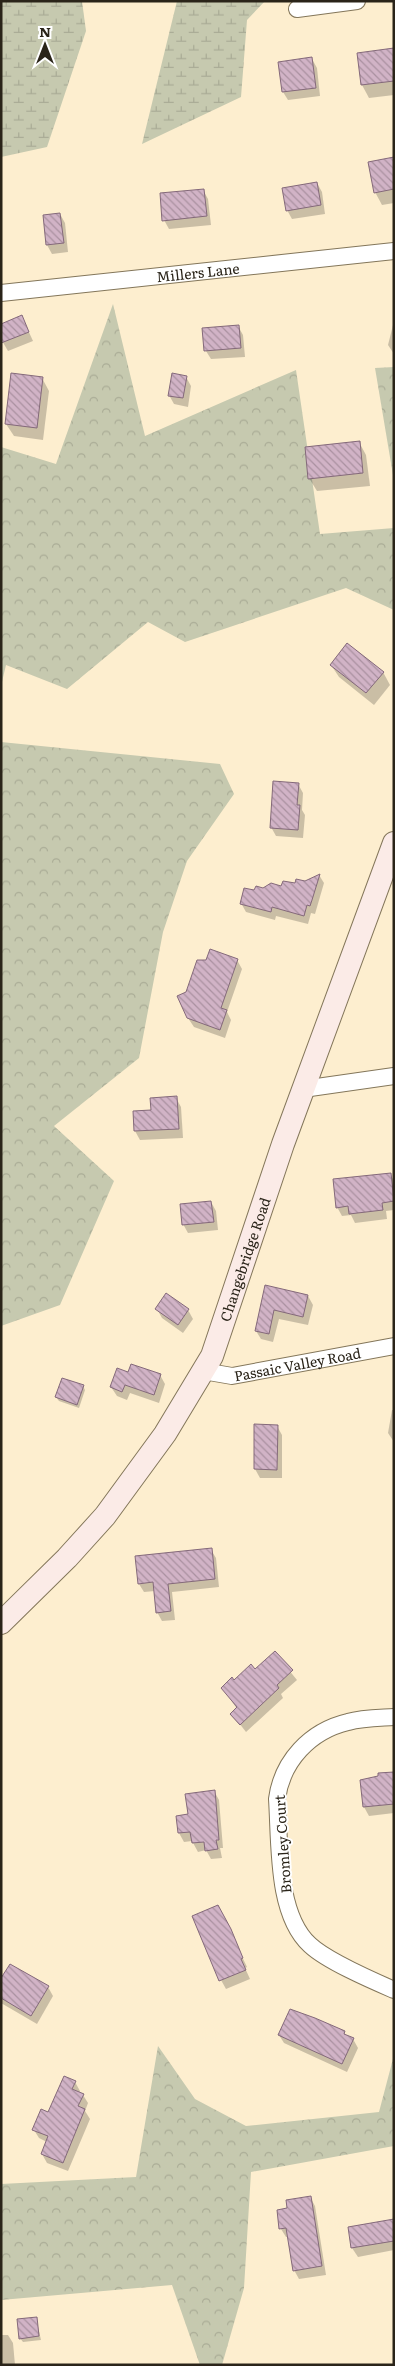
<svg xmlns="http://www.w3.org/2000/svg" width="395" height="2366" font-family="Literata,serif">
  <defs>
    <pattern id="forest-crowns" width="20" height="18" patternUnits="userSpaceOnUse" patternTransform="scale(1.25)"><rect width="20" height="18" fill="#c6c9af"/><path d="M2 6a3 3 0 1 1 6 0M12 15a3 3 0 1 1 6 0" fill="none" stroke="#aaac96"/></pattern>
    <pattern id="wetland-marsh" width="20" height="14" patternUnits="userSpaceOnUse" patternTransform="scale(1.25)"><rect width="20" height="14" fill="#c6c9af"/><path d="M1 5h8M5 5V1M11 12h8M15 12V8" fill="none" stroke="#aaac96"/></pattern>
    <pattern id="building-back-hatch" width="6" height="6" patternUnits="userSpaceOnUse" patternTransform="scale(1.25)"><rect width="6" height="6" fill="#d1b3c6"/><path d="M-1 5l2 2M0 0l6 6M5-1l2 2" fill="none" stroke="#aa91a0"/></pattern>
  </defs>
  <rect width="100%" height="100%" fill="#fdeecf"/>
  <g fill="url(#forest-crowns)">
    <path d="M113,304L145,436L296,370L320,534L394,528V610L346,588L185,642L148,622L67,689L6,665L1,686V447L56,464Z"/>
    <path d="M394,367V481L375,368Z"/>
    <path d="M1,742L220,764L234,794L187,861L163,932L139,1058L54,1126L114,1181L60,1305L1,1326Z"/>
    <path d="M158,2046L195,2099L246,2126L379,2112L394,2055V2146L251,2172L244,2288L222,2365H200L172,2285L1,2300V2184L136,2177Z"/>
  </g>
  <g fill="url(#wetland-marsh)">
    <path d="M1,1H82L86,31L47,147L1,157Z"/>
    <path d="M177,1H265L247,20L241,97L142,144Z"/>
  </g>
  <g fill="#0003">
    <path d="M394,49V95L369,98L362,85L358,54Z"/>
    <path d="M312,59L317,68L320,96L288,100L283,92Z"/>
    <path d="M394,159V203L382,205L375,192Z"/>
    <path d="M317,183L322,192L325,214L292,219L287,210Z"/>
    <path d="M203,190L208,199L211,225L169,229L164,220Z"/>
    <path d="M60,214L65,223L68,252L52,254L47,245L44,216Z"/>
    <path d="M22,317L33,341L8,351L1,339Z"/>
    <path d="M394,321V354L388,345Z"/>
    <path d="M238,326L243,335L245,357L211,359L206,351Z"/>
    <path d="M186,377L191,386L188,407L174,404L169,395Z"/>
    <path d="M42,378L49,391L43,440L14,436L6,424Z"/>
    <path d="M359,442L366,455L370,486L317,491L309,478Z"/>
    <path d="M331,665L383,672L390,685L374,705L339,677Z"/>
    <path d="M298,784L303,793L302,810L305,815L303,838L276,836L271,827Z"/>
    <path d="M319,875L324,883L315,914L311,913L308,924L276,916L275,920L246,912L241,903L255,892L305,882Z"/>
    <path d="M237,960L242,969L227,1012L231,1020L225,1038L194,1027L188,1018Z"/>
    <path d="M176,1098L181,1107L183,1138L140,1140L135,1131L152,1111Z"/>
    <path d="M390,1174L394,1181V1210L386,1211L387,1219L355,1223L351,1215L342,1216L337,1207Z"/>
    <path d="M211,1202L216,1211L218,1230L188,1233L183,1224Z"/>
    <path d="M266,1287L308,1296L313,1305L308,1325L279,1319L273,1342L261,1339L256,1331Z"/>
    <path d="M157,1309L188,1310L193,1319L183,1333L162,1318Z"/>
    <path d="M129,1373L160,1375L165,1384L159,1403L130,1393L127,1400L117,1396L111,1387Z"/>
    <path d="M83,1386L85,1390L79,1408L59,1401L56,1397Z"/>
    <path d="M392,1410H394V1442L388,1433Z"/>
    <path d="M277,1426L282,1435V1478H260L255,1469Z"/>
    <path d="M211,1550L216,1558L219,1587L172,1592L175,1620L162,1621L157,1612L155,1591L144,1592L139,1584Z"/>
    <path d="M275,1653L297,1680L281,1694L283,1698L246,1732L232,1714L237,1709L223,1688L255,1671Z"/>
    <path d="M394,1775V1813L369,1816L364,1807L361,1781Z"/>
    <path d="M214,1791L219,1800L223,1848H220L222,1858L211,1859L206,1850L198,1852L192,1841L184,1842L179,1833L177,1817L189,1815Z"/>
    <path d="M222,1915L247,1967L245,1968L250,1979L226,1989L221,1980Z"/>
    <path d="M1,1977L48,1987L53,1996L37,2024L1,2003Z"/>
    <path d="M344,2032L346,2036L353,2039L358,2048L347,2072L284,2043L279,2035Z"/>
    <path d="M75,2082L80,2091L79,2093L83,2095L88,2103L85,2111L90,2119L68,2171L47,2163L42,2154L47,2142L39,2138L34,2130Z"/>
    <path d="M310,2197L315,2206L326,2275L299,2279L294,2270L289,2237H286L281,2229L289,2209Z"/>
    <path d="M394,2222V2250L358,2257L352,2248L349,2228Z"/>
    <path d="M36,2318L41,2340L23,2342L20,2338Z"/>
    <path d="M1,2335H8L13,2343L15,2365H1Z"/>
  </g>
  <g fill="url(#building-back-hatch)" stroke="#84697a">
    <path d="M394,48V81L361,85L357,53Z"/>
    <path d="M312,57L316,88L282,92L278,62Z"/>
    <path d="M394,157V189L374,193L368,162Z"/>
    <path d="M317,182L321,205L286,211L282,188Z"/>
    <path d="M204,189L207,216L162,221L160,193Z"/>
    <path d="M60,213L64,243L46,245L43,215Z"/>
    <path d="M22,315L29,332L1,343V324Z"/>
    <path d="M239,325L241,348L204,351L202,328Z"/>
    <path d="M11,373L43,377L37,428L5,424Z"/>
    <path d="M172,373L187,376L183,398L168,396Z"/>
    <path d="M360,441L363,473L308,479L305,447Z"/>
    <path d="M347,643L384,672L366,693L330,665Z"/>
    <path d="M273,781L299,783L297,805H300L298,830L270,828Z"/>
    <path d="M320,874L312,900L310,906L307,905L304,916L272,907L271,912L240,904L244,888L254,890L256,886L263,888L271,883L281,886L283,881L295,883L296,879L305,881Z"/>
    <path d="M210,949L238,959L221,1008L227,1010L220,1030L187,1018L177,996L186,992L197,960H206Z"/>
    <path d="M177,1096L179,1129L134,1131L133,1111L151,1110L150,1098Z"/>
    <path d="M391,1173L394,1201L382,1203L383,1210L349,1214L348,1206L336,1208L333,1179Z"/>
    <path d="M211,1201L214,1222L182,1225L180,1204Z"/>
    <path d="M265,1285L308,1295L303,1317L274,1310L269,1334L255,1331Z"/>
    <path d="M166,1293L189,1309L178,1325L155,1309Z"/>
    <path d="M131,1364L161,1374L154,1395L125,1385L122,1392L110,1387L117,1368L128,1372Z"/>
    <path d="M62,1378L84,1385L77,1405L55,1397Z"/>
    <path d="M254,1424L278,1425L277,1470L254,1469Z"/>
    <path d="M212,1548L215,1579L168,1584L171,1611L156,1613L153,1582L138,1584L135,1556Z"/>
    <path d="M275,1651L293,1670L277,1685L279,1688L240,1725L230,1714L237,1707L221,1688L232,1677L234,1680L251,1664L255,1669Z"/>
    <path d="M394,1772V1804L363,1807L360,1780L378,1776V1773Z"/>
    <path d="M215,1790L219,1840H216L218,1849L205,1851L204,1842L192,1843L190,1832L178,1833L176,1816L188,1814L185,1794Z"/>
    <path d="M218,1905L231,1929L243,1958L241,1959L246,1970L219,1981L192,1916Z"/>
    <path d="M10,1964L49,1986L31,2016L1,1998V1978Z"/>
    <path d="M290,2009L315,2018L345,2031L344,2034L354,2038L342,2064L278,2035Z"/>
    <path d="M64,2076L76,2081L72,2089L84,2094L78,2106L85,2109L63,2163L41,2154L48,2136L32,2130L41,2109L48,2112Z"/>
    <path d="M311,2196L322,2266L293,2271L286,2228L279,2229L277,2210L287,2208L286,2200Z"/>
    <path d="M394,2219V2241L351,2248L348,2227Z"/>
    <path d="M37,2317L39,2336L19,2339L17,2319Z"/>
  </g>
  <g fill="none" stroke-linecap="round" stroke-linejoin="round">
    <g stroke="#83765a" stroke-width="18">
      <g id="street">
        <path d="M297,9L357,1"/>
        <path id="s1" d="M1,293L394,251"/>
        <path d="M303,1089L394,1076"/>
        <path id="s2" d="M203,1371L232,1376L394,1346"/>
        <path d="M394,1717C379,1718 362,1718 348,1722C310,1731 282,1761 277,1799C280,1843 276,1914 310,1945C327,1961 371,1980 394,1990"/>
      </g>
    </g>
    <g stroke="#83765a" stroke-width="24">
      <g id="secondary">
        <path id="s3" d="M1,1623L67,1558L105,1516L165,1434L212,1356L283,1144L394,843"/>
      </g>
    </g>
    <use href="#street" stroke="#fff" stroke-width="16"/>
    <use href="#secondary" stroke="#fbebe7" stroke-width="22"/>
  </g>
  <g text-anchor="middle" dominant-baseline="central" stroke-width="4" stroke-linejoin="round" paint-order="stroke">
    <g font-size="14" fill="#2a2419" stroke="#fff">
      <text stroke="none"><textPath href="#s1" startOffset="198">Millers Lane</textPath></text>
      <text stroke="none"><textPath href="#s3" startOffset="444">Changebridge Road</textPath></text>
      <text stroke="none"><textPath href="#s2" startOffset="96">Passaic Valley Road</textPath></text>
      <text transform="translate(282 1844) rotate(-94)">Bromley Court</text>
    </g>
  </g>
  <rect width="395" height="2366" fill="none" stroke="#2a2419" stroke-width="5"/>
  <g transform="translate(45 45)" stroke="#ffffff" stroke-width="4" paint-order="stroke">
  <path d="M0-4L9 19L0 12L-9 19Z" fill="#2a2419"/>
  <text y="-8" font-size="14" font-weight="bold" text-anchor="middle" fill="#2a2419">N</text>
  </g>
</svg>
